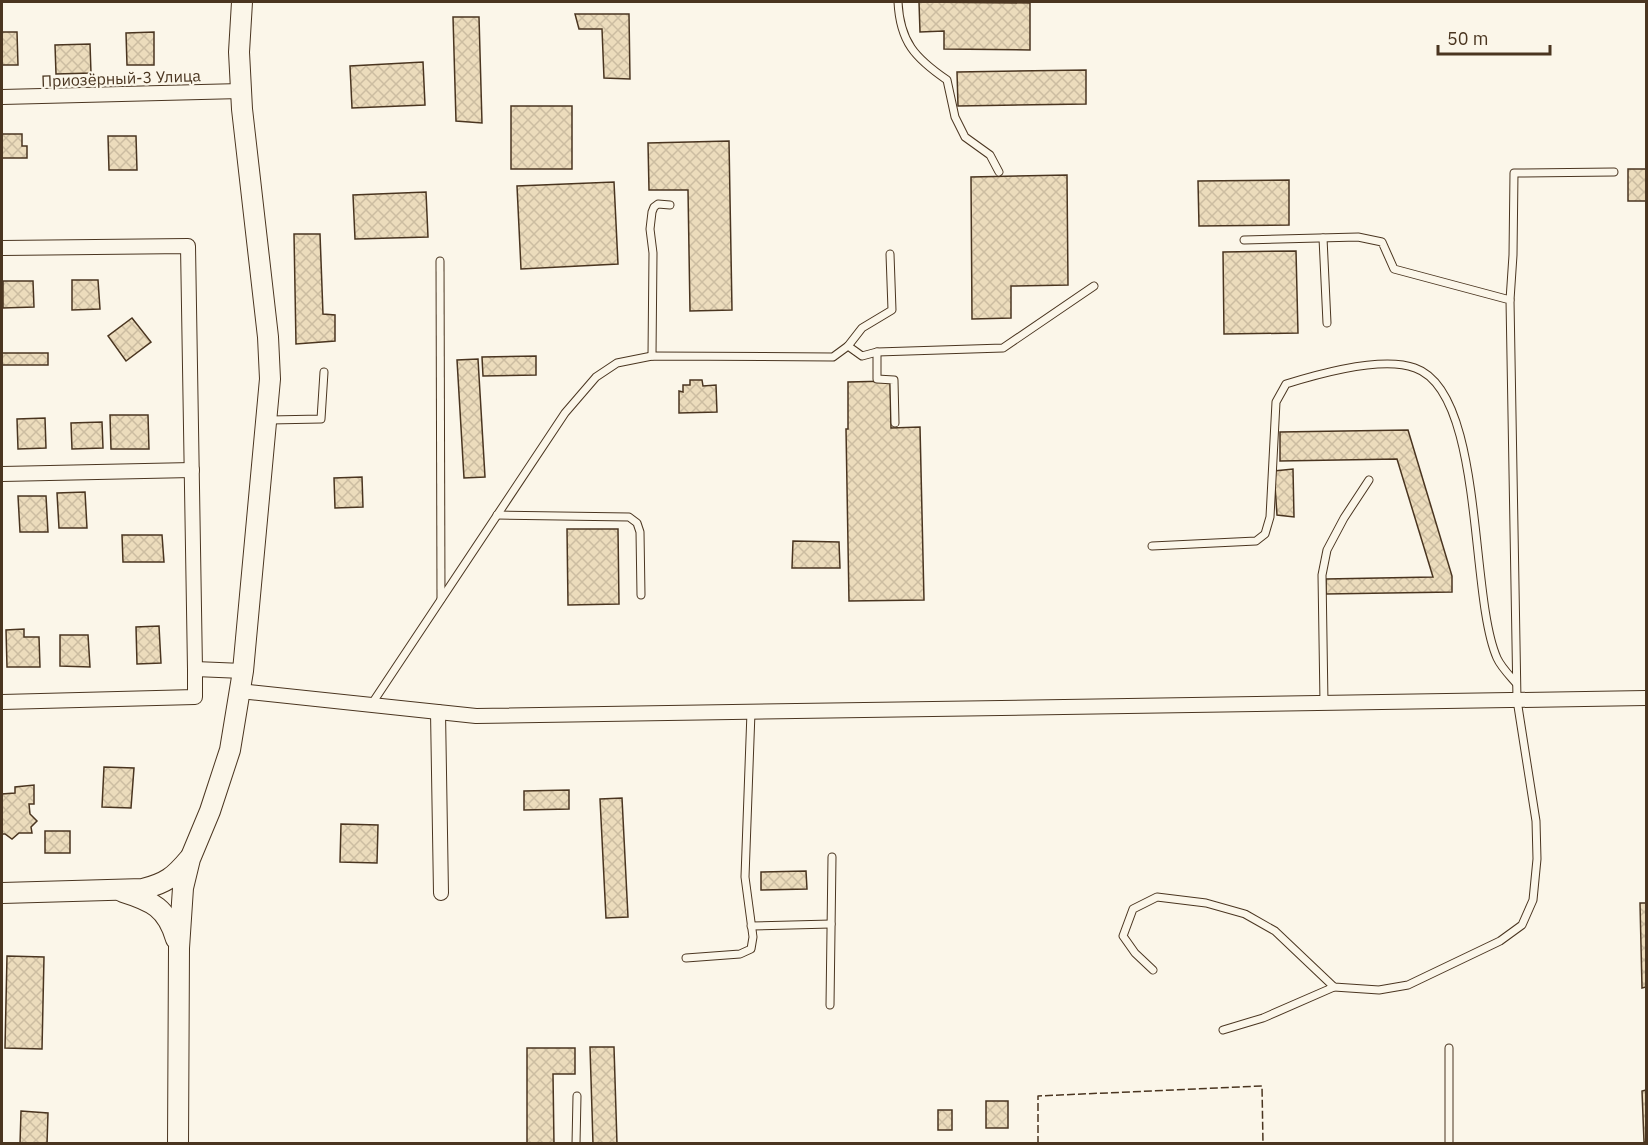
<svg xmlns="http://www.w3.org/2000/svg" width="1648" height="1145" font-family="'IBM Plex Sans',sans-serif">
  <defs>
    <pattern id="building-cross-hatch" width="8" height="8" patternUnits="userSpaceOnUse" patternTransform="scale(1.5)"><rect width="8" height="8" fill="#ecdcbc"/><path d="M0 0l8 8M0 8l8-8" fill="none" stroke="#ccbda1"/></pattern>
  </defs>
  <rect width="100%" height="100%" fill="#fbf6e9"/>
  <g fill="url(#building-cross-hatch)" stroke="#4a3520" stroke-width="1.5">
    <path d="M919,2L1030,3V50L944,49V31L920,32Z"/>
    <path d="M575,14H629L630,79L604,78L602,29H579Z"/>
    <path d="M453,17H479L482,123L456,121Z"/>
    <path d="M2,32H17L18,65H2Z"/>
    <path d="M154,32V65H127L126,33Z"/>
    <path d="M90,44L91,73L56,74L55,45Z"/>
    <path d="M423,62L425,105L352,108L350,66Z"/>
    <path d="M1086,70V104L958,106L957,72Z"/>
    <rect x="511" y="106" width="61" height="63"/>
    <path d="M2,134H22V146H27V158H2Z"/>
    <path d="M108,136H136L137,170H109Z"/>
    <path d="M729,141L732,310L690,311L688,190H649L648,143Z"/>
    <rect x="1628" y="169" width="18" height="32"/>
    <path d="M1067,175L1068,285L1011,286V318L972,319L971,177Z"/>
    <path d="M1289,180V225L1199,226L1198,181Z"/>
    <path d="M614,182L618,264L521,269L517,186Z"/>
    <path d="M426,192L428,237L355,239L353,195Z"/>
    <path d="M294,234H320L323,314L335,315V341L296,344Z"/>
    <path d="M1296,251L1298,333L1224,334L1223,252Z"/>
    <path d="M72,280H98L100,309L72,310Z"/>
    <path d="M3,281H33L34,307L3,308Z"/>
    <path d="M132,318L151,342L126,361L108,336Z"/>
    <rect x="2" y="353" width="46" height="12"/>
    <path d="M536,356V375L483,376L482,357Z"/>
    <path d="M478,359L485,477L464,478L457,360Z"/>
    <path d="M690,380H702L703,386L716,385L717,412L679,413V391L683,392V385H690Z"/>
    <path d="M890,381L891,428L920,427L924,600L849,601L846,429H848V382Z"/>
    <path d="M110,415H148L149,449H111Z"/>
    <path d="M45,418L46,448L18,449L17,419Z"/>
    <path d="M102,422L103,448L72,449L71,423Z"/>
    <path d="M1408,430L1452,576V592L1326,594V579L1433,577L1397,459L1280,461V432Z"/>
    <path d="M1293,469L1294,517L1277,515L1274,471Z"/>
    <path d="M362,477L363,507L335,508L334,478Z"/>
    <path d="M85,492L87,528H59L57,493Z"/>
    <path d="M18,496H46L48,532H20Z"/>
    <path d="M567,529H618L619,604L568,605Z"/>
    <path d="M122,535H162L164,562H123Z"/>
    <path d="M793,541L839,542L840,568H792Z"/>
    <path d="M159,626L161,663L137,664L136,627Z"/>
    <path d="M24,629V637H39L40,667H7L6,630Z"/>
    <path d="M60,635H88L90,667L60,666Z"/>
    <path d="M104,767L134,768L131,808L102,807Z"/>
    <path d="M34,785V804H29L30,814L37,821L31,827L32,833H19L12,839L5,834H2V794L15,793V787Z"/>
    <path d="M569,790V809L524,810V791Z"/>
    <path d="M622,798L628,917L606,918L600,799Z"/>
    <path d="M341,824L378,825L377,863L340,862Z"/>
    <rect x="45" y="831" width="25" height="22"/>
    <path d="M806,871L807,889L761,890V872Z"/>
    <path d="M1640,903H1646V987L1642,988Z"/>
    <path d="M7,956L44,957L42,1049L5,1048Z"/>
    <path d="M590,1047H614L617,1144H593Z"/>
    <path d="M527,1048H575V1074H553L554,1144H527Z"/>
    <path d="M1646,1090V1142H1644L1642,1091Z"/>
    <rect x="986" y="1101" width="22" height="27"/>
    <rect x="938" y="1110" width="14" height="20"/>
    <path d="M21,1111L48,1113L47,1144H20Z"/>
  </g>
  <g fill="none" stroke-linecap="round" stroke-linejoin="round">
    <g stroke="#4a3520" stroke-width="9">
      <g id="lane">
        <path d="M898,2C900,42 915,58 947,80L955,117L965,137L990,155L999,172"/>
        <path d="M1323,238L1327,323"/>
        <path d="M440,261L441,599"/>
        <path d="M1510,300L1513,255L1514,173L1614,172"/>
        <path d="M848,346L862,328L892,310L890,254"/>
        <path d="M877,352V379L894,380L895,423"/>
        <path d="M652,356L653,253L650,229L652,212L654,207L658,204L670,205"/>
        <path d="M270,420L321,419L324,372"/>
        <path d="M497,515L629,517L637,523L640,532L641,595"/>
        <path d="M1152,546L1256,541L1265,534L1270,517L1276,402L1286,384C1318,374 1383,356 1415,368C1485,392 1469,595 1497,658C1501,667 1510,676 1516,683"/>
        <path d="M1324,703L1322,575L1327,550L1344,518L1369,480"/>
        <path d="M371,705L565,413L596,377L617,363L652,356L833,357L848,346L862,356L877,352L1003,348L1094,286"/>
        <path d="M751,926L831,924"/>
        <path d="M686,958L740,954L751,949L753,937L745,877L751,712"/>
        <path d="M1153,970L1135,953L1123,936L1133,909L1157,897L1206,903L1245,914L1275,931L1334,987L1379,990L1408,985L1500,941L1522,925L1533,900L1537,859L1536,821L1517,700L1510,300L1394,269L1382,242L1358,237L1244,240"/>
        <path d="M830,1005L832,857"/>
        <path d="M1223,1030L1263,1018L1334,987"/>
        <path d="M576,1144L577,1096"/>
        <path d="M1449,1144V1048"/>
      </g>
    </g>
    <g stroke="#4a3520" stroke-width="16">
      <g id="street">
        <path d="M2,97L241,91"/>
        <path d="M2,248L188,246L195,669V697L2,702"/>
        <path d="M2,474L192,470"/>
        <path d="M195,669L243,671"/>
        <path d="M240,691L476,716L1646,698"/>
        <path d="M438,712L441,893"/>
      </g>
    </g>
    <g stroke="#4a3520" stroke-width="22">
      <g id="secondary">
        <path d="M123,892C152,901 167,908 176,939"/>
        <path d="M2,893L143,889C166,883 174,877 189,859"/>
        <path d="M178,1144L179,948L183,888L190,859L210,811L230,750L243,671L270,379L268,337L242,109L239,52L242,2"/>
      </g>
    </g>
    <use href="#lane" stroke="#fbf6e9" stroke-width="7"/>
    <use href="#street" stroke="#fbf6e9" stroke-width="14"/>
    <use href="#secondary" stroke="#fbf6e9" stroke-width="20"/>
    <path stroke="#4a3520" stroke-width="1.5" stroke-dasharray="8 3" stroke-linecap="butt" d="M1038,1144V1096L1262,1086L1263,1144"/>
  </g>
  <g text-anchor="middle" dominant-baseline="central" stroke-width="4.5" stroke-linejoin="round" paint-order="stroke">
    <g font-size="16" fill="#4a3520" stroke="#fbf6e9">
      <text transform="translate(121 78) rotate(-2)">Приозёрный-3 Улица</text>
    </g>
  </g>
  <rect width="1648" height="1145" fill="none" stroke="#4a3520" stroke-width="6"/>
  <path d="M1438 45v9h112v-9" fill="none" stroke="#4a3520" stroke-width="3"/>
  <text x="1447" y="45" font-size="18" fill="#4a3520" stroke="#fbf6e9" stroke-width="4.5" paint-order="stroke">50 m</text>
</svg>
